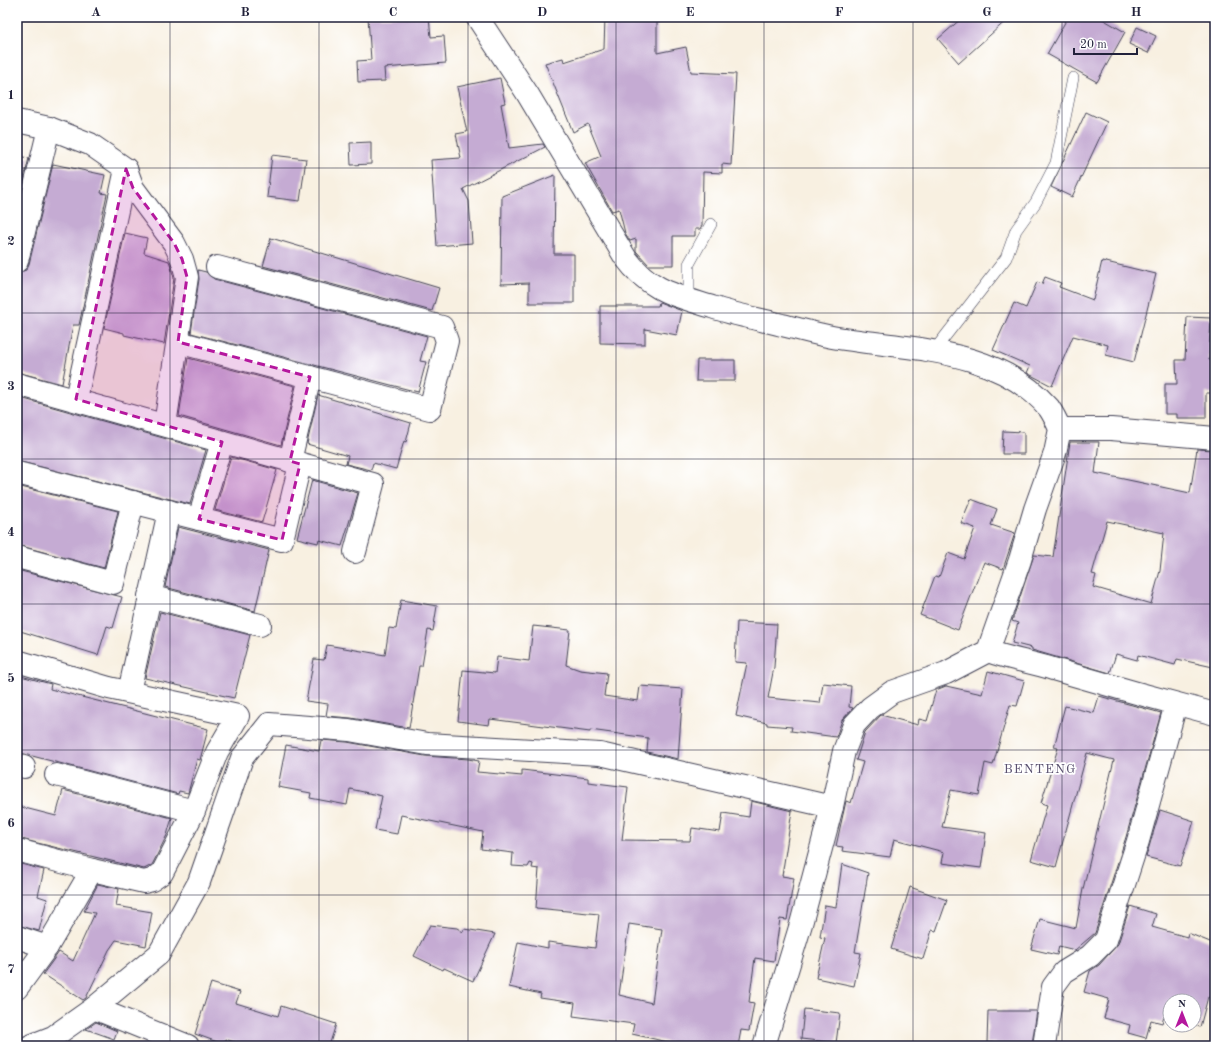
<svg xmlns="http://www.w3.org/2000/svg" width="1232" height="1063" font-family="'Old Standard TT',serif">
  <rect width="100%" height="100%" fill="#fff"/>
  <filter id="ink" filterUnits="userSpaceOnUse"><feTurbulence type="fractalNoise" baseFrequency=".025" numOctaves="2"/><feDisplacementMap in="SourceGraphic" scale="8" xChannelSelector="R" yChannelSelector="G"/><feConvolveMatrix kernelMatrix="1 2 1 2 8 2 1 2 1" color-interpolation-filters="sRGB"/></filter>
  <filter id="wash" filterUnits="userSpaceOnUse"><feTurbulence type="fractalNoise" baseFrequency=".012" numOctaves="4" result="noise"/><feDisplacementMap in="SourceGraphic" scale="16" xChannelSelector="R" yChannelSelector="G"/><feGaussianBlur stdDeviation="0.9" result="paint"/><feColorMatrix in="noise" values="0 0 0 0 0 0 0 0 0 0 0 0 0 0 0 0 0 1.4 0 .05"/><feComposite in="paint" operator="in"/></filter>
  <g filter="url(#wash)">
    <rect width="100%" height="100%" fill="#f8f0e1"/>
    <g id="blocks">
      <g fill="#c5abd3" fill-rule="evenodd">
        <path d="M368,17H429L431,37L444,36L446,63L384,68L385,81L358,82L357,61L371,60Z"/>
        <path d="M605,17L657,18V53L686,47L691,72L736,74L731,165L722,164V173L703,172L702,225L700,229H695V236H673V265H649L636,251V239L630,241L625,233L619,209L612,211L585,163L601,156L588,124L573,132L545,63L563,58L564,62L604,49Z"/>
        <path d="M963,17H1010L959,63L938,39Z"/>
        <path d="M1068,17H1099L1125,32L1097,82L1047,54Z"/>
        <path d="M1137,27L1156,36L1148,53L1129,44Z"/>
        <path d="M500,78L505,103L501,104L509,148L543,144L545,147L463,189L469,201L472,243L437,246L431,160L461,158L456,134L467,132L457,87Z"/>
        <path d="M1086,112L1107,122L1072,197L1051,187Z"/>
        <path d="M371,142V164L351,165L350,143Z"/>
        <path d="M272,155L306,159L300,201L267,197Z"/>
        <path d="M17,156L29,158L17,208Z"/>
        <path d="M53,164L105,175L101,193L107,194L79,325H73L62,384L17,372V273L26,270L29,264Z"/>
        <path d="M555,175L554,254H574V303H529V283L501,284L502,196Z"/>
        <path d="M125,233L147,238L144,253L169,261L170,264L174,278L164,344L124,335V333L104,328Z"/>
        <path d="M271,238L439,288L432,311L263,266Z"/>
        <path d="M1102,261L1156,274L1134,362L1106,355L1108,345L1073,336L1052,386L1027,373L1030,366L993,350L1014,303L1026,308L1037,282L1042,284L1045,277L1061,283L1059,287L1093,300Z"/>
        <path d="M198,270L206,272L214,279L427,336L420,361L426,362L418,392L191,333L199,279Z"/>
        <path d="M659,302L682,311L677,335L645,329V344L600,343V306H658Z"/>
        <path d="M1187,317L1211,318L1209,360L1215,359V393H1206V418H1177V414H1165V384H1177L1176,360H1185Z"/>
        <path d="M188,358L295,386L281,445L179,416Z"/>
        <path d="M697,360H735V381H696Z"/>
        <path d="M318,395L411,423L406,442L404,441L396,469L373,463L371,470L346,464L348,456L307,444Z"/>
        <path d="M17,397L206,450L190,504L17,461Z"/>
        <path d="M1003,431L1024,432V454H1002Z"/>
        <path d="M1070,442H1099L1095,473L1190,493L1197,449L1215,450V656L1213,667L1177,659L1175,665L1138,655L1137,660L1116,654L1110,673L1032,650V648L1012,643L1018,623L1012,621L1034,555L1053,557ZM1107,521L1164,533L1160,571L1151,604L1093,587L1096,575L1092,574Z"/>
        <path d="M231,457L277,470L262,522L215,510Z"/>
        <path d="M312,480L358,493L342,546L319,540L318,543L297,538Z"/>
        <path d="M17,486L118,511L104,568L17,545Z"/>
        <path d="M971,499L997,509L991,525L1015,533L1003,569L984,562L958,630L920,615L935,576L939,577L948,553L964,559L975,528L961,523Z"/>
        <path d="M178,527L269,550L255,611L165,587Z"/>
        <path d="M17,570L122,597L113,628L107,626L98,655L17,630Z"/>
        <path d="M401,600L437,606L433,631L428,630L422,666H419L409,728L351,718L326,716L328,704L306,701L314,659L324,660L327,645L385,655L389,628L396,629Z"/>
        <path d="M160,612L250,635L234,698L145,678Z"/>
        <path d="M737,622L777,624L774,667L768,698L820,703L823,683L851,686L849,707L853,708L842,720L836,737L791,731L792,727L767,725V723L736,716L747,663L735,662Z"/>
        <path d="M533,626L570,630L566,665L580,670L607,673L604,696L638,701L640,686L683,689L678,759L647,752L648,738L590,730V732L490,719L489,725L458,721L463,670L495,673L497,657L529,661Z"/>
        <path d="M988,671L1024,681L1017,706L1010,705L993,765L985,763L979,795L951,790L942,827L986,833L981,868L942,863L944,852L894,839L890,857L842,851L843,847L836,846L846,801L851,803L863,762L856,760L865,732L881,715L918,725L919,719L927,721L936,690L946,686L982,694Z"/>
        <path d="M17,675L51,684L50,689L208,729L200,760L197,759L188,793L179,791L178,794L17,752Z"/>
        <path d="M1099,696L1161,713L1126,837L1095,933L1075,950L1059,946L1057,955L1031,949L1040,919L1076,928L1083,889L1114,760L1087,753L1056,867L1031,860L1047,805L1041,803L1058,748L1054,747L1065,706L1094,713Z"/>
        <path d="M321,740L347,742L425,756L468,759L479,761L477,772L522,776V770L588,778V782L628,787L622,840L690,841L692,828L720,832L723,813L749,817L751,801L792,811L782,876L794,878L787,920L780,919L774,961L755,958L749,1002L754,1003L749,1031L741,1030L738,1046H672V1043L632,1034L634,1024L573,1016L575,1003L540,998L541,994L509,987L518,942L548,948V942L595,948L599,914L536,908L539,869L532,868L533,864L530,863L528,867L512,866L513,853L481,849L483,832L401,815L397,834L375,830L382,796L350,789L347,805L310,798L311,793L278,787L286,745L319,751ZM629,924L662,929L652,1003L619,995Z"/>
        <path d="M63,790L172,818L167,835L152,865L144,869L17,838V806L56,816Z"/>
        <path d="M1160,810L1194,821L1180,866L1146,857Z"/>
        <path d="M17,863L44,870L38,896L47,899L39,931L17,925Z"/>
        <path d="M842,864L868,873L855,952L861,953L854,986L816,978L825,938L820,937L825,905L836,907Z"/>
        <path d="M98,884L119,889L116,906L152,912L146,946L116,940L109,950L86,998L83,1000L43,974L59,952L73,961L95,913L84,911Z"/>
        <path d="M910,887L947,900L936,931L932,930L923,959L891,949Z"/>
        <path d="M1130,906L1156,914L1152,927L1187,937L1188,933L1215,944V1000L1208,997L1200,1027L1193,1025H1194V1001H1170V1019L1164,1017L1162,1023L1151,1020L1146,1038L1128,1033L1130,1025L1104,1018L1109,999L1084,992L1090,971L1099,965L1118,944Z"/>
        <path d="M430,925L457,928L463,932L464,929L495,934L473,981L444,968L443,970L414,956Z"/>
        <path d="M211,983L240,992L236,1003L278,1016L281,1006L336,1024L329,1046H247L225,1039L223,1044L195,1034Z"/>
        <path d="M804,1009L840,1013L836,1043L801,1039Z"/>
        <path d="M988,1011H1037L1032,1044L987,1043Z"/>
        <path d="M96,1022L117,1031L114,1039L86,1029Z"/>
      </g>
    </g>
  </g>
  <g filter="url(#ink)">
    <use href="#blocks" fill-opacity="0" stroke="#424154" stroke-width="1"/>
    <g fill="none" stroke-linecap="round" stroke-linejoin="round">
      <g stroke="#424154" stroke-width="12">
        <g id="lane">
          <path d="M689,300V264L711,224"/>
          <path d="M933,352L1006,258L1016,230L1036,202L1056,163L1073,78"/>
        </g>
      </g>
      <g stroke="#424154" stroke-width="24">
        <g id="street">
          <path d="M477,17L527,93L625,257C650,291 674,295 712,307C735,315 759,319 782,325C799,329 816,334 832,337C907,350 995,346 1049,408C1053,414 1057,422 1060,429L1055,453L1035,509L1020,560L988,651L946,673L892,692L870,708L854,725L844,751L832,807L801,924L764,1046"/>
          <path d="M17,121L49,128L90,144L126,169L133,188L174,243L182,259L187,277L165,425"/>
          <path d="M17,261L49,128"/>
          <path d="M178,342L430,409L447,341L442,327L217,267"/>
          <path d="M17,384L373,484L355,552"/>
          <path d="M76,399L126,169"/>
          <path d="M1060,429H1111L1215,438"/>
          <path d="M290,461L310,377"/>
          <path d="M17,473L282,540L300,464"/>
          <path d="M199,519L222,442"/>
          <path d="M17,557L113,583L133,502"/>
          <path d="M149,596L260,625"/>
          <path d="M988,651C1009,659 1031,662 1053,669C1107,685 1161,700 1215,714"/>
          <path d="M17,661L109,688L238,716L217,752L194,811L162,873L152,880L144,882L92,870L47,947L17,988"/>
          <path d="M129,692L169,511"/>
          <path d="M17,765L24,767"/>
          <path d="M56,775L194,811"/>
          <path d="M17,850L92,870"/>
          <path d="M17,937L47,947"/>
          <path d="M94,1008L188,1046"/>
          <path d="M30,1046L53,1037L94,1008L159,954L199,882L242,758L269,724L349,730L427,744L600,754L832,807"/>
          <path d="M1044,1046L1053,987L1064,972L1090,956L1106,940L1138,841L1176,704"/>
        </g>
      </g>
      <use href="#lane" stroke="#fff" stroke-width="11"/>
      <use href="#street" stroke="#fff" stroke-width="22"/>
    </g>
  </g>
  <path fill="#b5179e" fill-opacity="0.2" stroke="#b5179e" stroke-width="3" stroke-dasharray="8 5" stroke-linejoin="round" d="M126,169L133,188L174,243L182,259L187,277L178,342L310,377L290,461L300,464L282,540L199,519L222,442L76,399Z"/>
  <path fill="none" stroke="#22223b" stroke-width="1" stroke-opacity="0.55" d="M170,17V1046M319,17V1046M468,17V1046M616,17V1046M764,17V1046M913,17V1046M1062,17V1046M17,168H1215M17,313H1215M17,459H1215M17,604H1215M17,750H1215M17,895H1215"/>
  <g text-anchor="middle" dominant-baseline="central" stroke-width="3.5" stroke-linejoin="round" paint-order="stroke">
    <g font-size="13" letter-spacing="1" fill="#5b5270" stroke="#fff">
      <text x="1040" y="769">BENTENG</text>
    </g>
  </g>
  <rect width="1232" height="1063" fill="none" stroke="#fff" stroke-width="44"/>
  <g transform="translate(1182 1013)"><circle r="19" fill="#ffffff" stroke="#a7a7b1"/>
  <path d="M0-3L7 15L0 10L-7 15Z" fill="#b5179e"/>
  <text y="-6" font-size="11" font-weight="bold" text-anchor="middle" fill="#22223b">N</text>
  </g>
  <path d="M1074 48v6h63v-6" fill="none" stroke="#22223b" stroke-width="2"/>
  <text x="1080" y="48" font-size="12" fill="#22223b" stroke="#ffffff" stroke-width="3" paint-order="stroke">20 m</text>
  <rect x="22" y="22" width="1188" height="1019" fill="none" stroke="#22223b" stroke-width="1.5"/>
  <g font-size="13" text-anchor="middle" font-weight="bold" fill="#22223b">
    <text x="96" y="16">A</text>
    <text x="245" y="16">B</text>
    <text x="393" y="16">C</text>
    <text x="542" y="16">D</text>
    <text x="690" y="16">E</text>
    <text x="839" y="16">F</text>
    <text x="987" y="16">G</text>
    <text x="1136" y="16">H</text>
    <text x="11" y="99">1</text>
    <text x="11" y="245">2</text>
    <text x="11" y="390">3</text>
    <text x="11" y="536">4</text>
    <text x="11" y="682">5</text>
    <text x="11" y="827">6</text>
    <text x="11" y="973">7</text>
  </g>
</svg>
